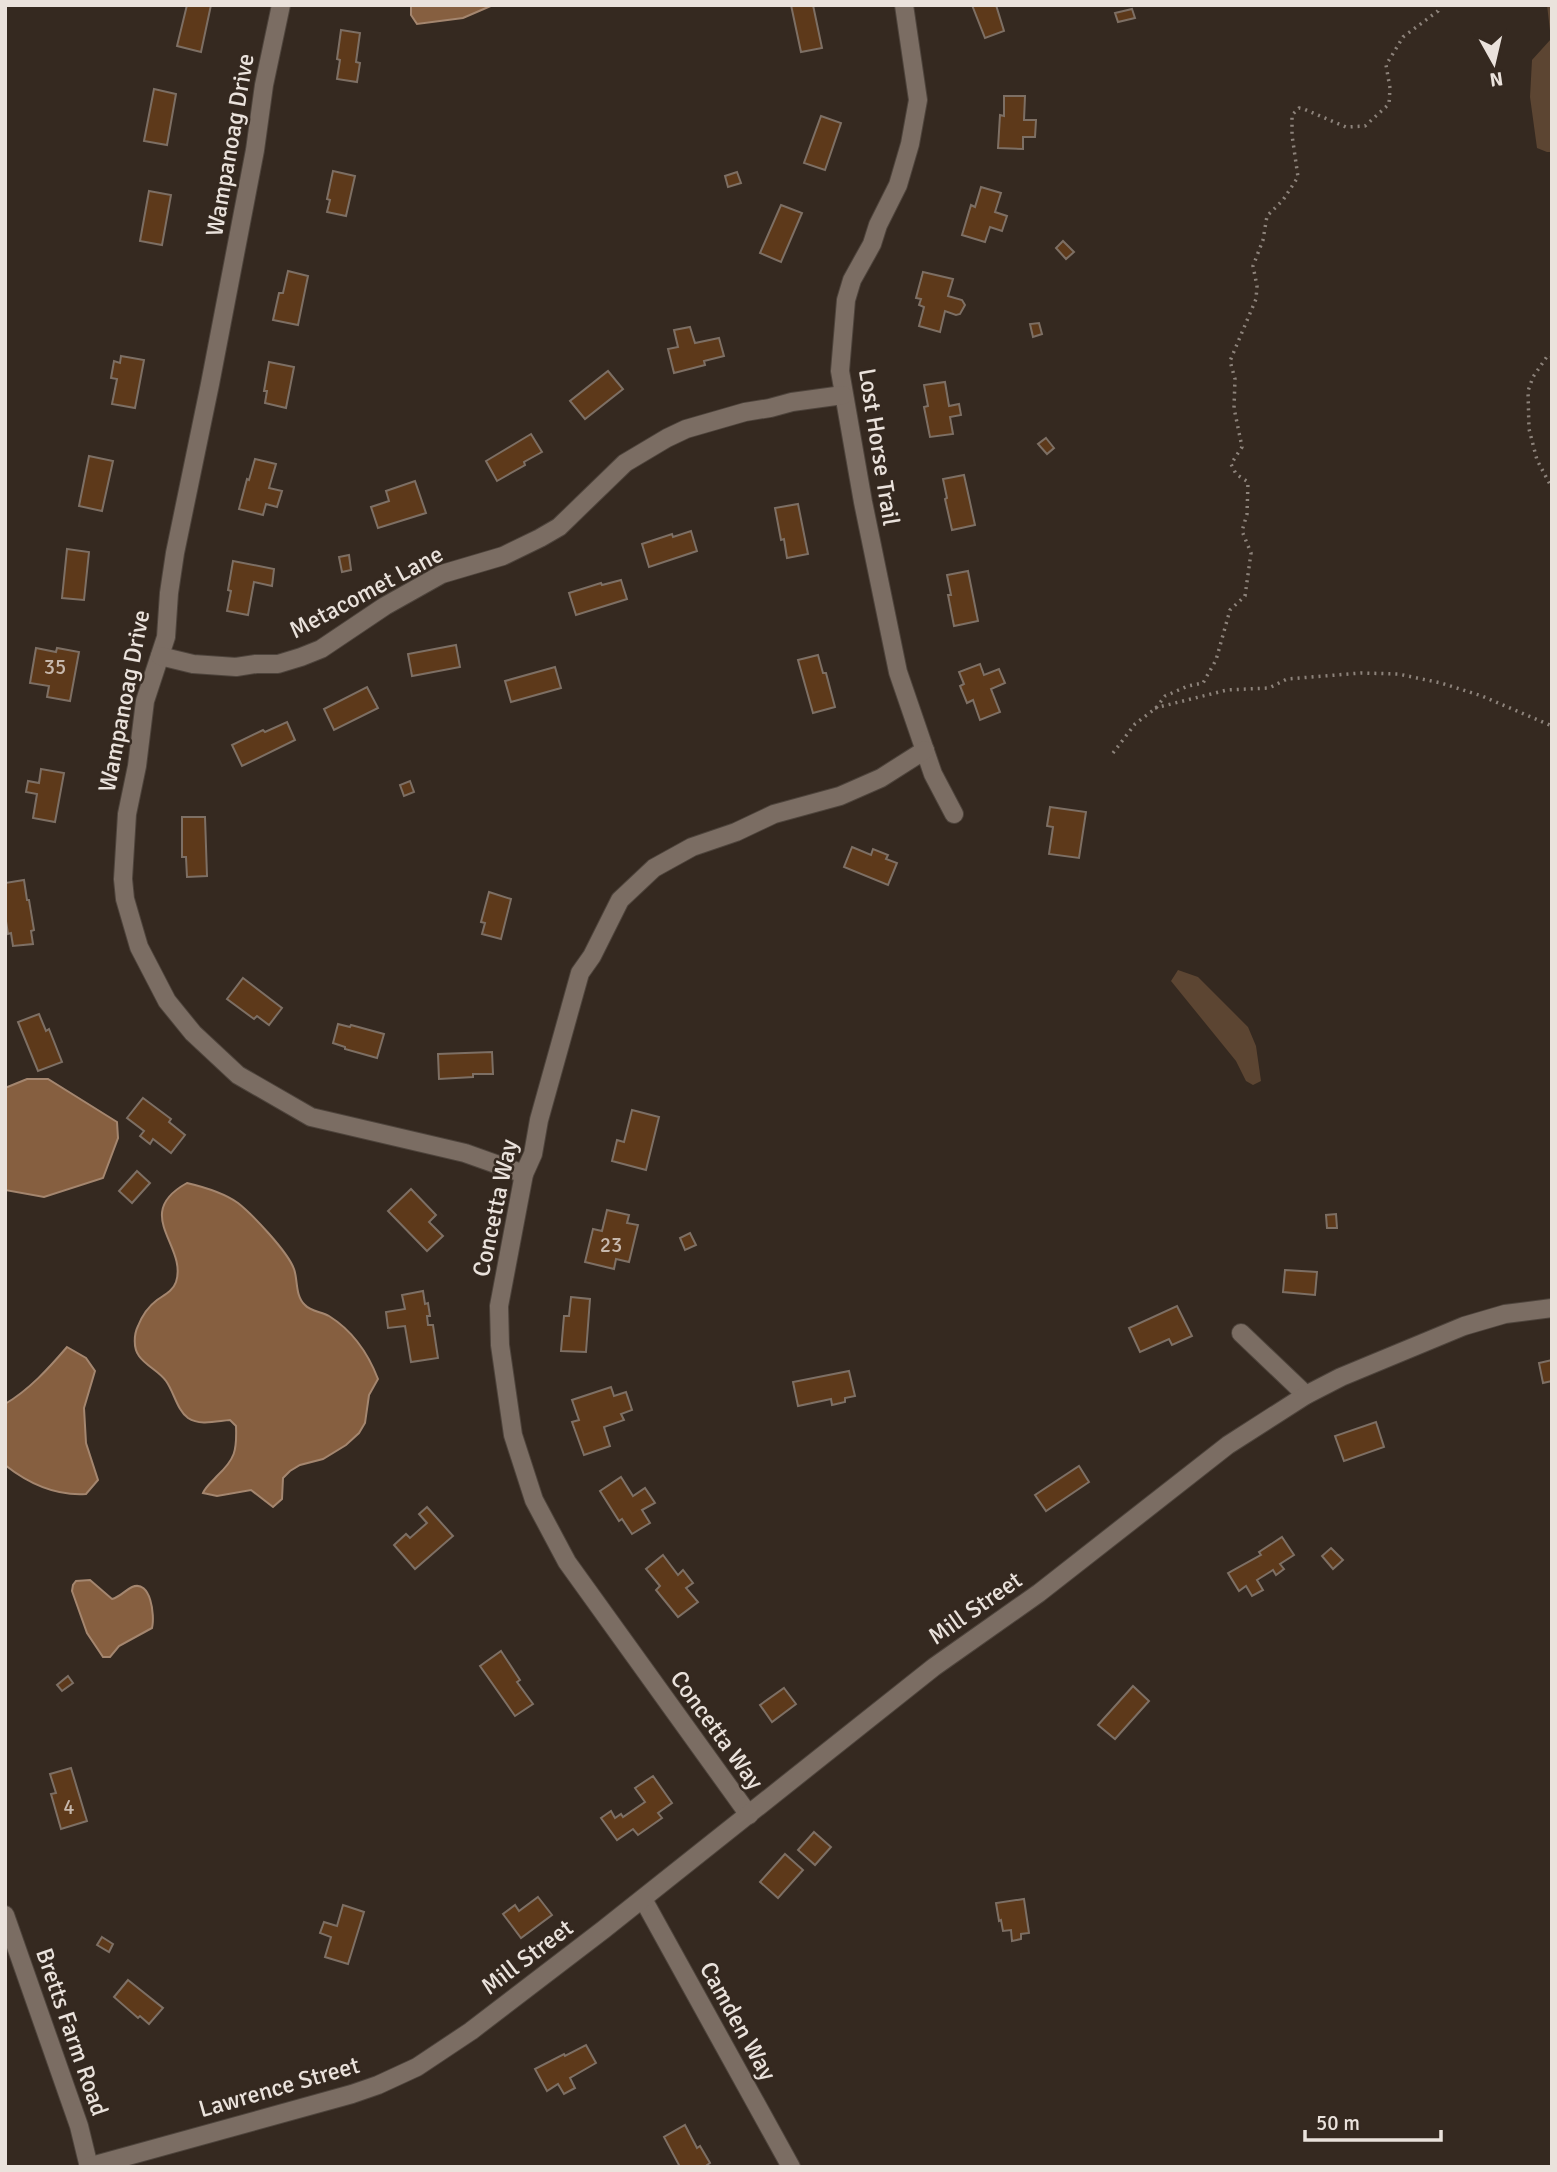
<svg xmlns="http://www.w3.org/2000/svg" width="1557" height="2172" font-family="Signika,sans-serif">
  <rect width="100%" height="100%" fill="#352920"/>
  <g fill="#5c4532">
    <path d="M1547,5H1552V152H1547L1537,148L1530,97L1532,60L1551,39Z"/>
    <path d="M1178,970L1198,977L1248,1027L1256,1046L1261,1081L1253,1085L1246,1081L1236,1061L1171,981Z"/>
  </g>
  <g fill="#865f40" stroke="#a4866f" stroke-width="2">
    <path d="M411,5H493L463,18L417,24L411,15Z"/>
    <path d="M27,1079H48L117,1122L118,1138L103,1178L44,1197L5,1190V1088Z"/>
    <path d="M187,1183C204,1187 224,1193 238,1203C252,1214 288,1252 294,1269C298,1280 295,1296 305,1305C310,1311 322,1312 329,1316C353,1331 368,1353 378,1379L369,1395L365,1423L359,1433L346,1445L323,1459L300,1465L290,1471L283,1478L282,1499L273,1507L251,1490L217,1496L203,1493C206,1486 212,1482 217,1476C235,1459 237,1451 236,1426L230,1420C217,1421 200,1426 188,1418C177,1410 174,1392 166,1381C159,1371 146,1366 139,1356C133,1348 134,1334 138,1326C142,1316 149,1306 157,1300C164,1295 173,1291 176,1282C188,1246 131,1214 187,1183Z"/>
    <path d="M67,1347L86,1358L95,1371L84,1408L86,1443L98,1480L86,1494C55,1496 29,1484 5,1465V1404C29,1390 49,1368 67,1347Z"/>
    <path d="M90,1580L112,1599C120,1597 124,1591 132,1587C151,1579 155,1616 152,1628L119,1646L110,1657H103L87,1633L72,1591L73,1585L76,1581Z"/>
  </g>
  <g fill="#5d391a" stroke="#7d6f64" stroke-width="2">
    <path d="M187,5H211L201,52L177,46Z"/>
    <path d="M791,5H813L822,48L801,52Z"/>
    <path d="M972,5H996L1004,31L985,38Z"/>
    <path d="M1132,9L1135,18L1118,22L1115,13Z"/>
    <path d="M341,30L360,33L356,62L360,63L357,82L337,79L340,60L337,59Z"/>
    <path d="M154,89L176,94L167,145L144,141Z"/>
    <path d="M1004,96H1025L1024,120H1036L1035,137H1023V149L998,148L1000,115L1004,116Z"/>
    <path d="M821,116L841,123L825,170L804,163Z"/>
    <path d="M333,171L355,176L346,216L327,212L330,200L327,199Z"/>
    <path d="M737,172L741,183L728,187L725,176Z"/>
    <path d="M981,187L1001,193L995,212L1007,216L1002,231L990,227L985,242L962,235L971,205L975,207Z"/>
    <path d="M149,191L171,195L162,245L140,241Z"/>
    <path d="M781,205L802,213L781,262L760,253Z"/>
    <path d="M1063,241L1074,252L1066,259L1056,248Z"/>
    <path d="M288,271L308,276L298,325L273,320L279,293H283Z"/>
    <path d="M923,272L953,279L948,296L962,300L965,305L960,314L956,315L945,311L940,332L919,326L924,307L919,305L921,299L916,298Z"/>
    <path d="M1039,323L1042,334L1033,337L1030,324Z"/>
    <path d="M690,327L695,343L719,338L724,356L704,361L705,365L674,373L668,349L678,347L674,330Z"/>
    <path d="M121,356L144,360L135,408L112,404L117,379L111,378L114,361L120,363Z"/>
    <path d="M269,362L294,367L286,408L265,403L267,391H264Z"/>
    <path d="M608,371L623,389L585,419L570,401Z"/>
    <path d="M945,382L949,406L959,404L961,415L950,417L953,434L930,437L924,407L928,406L924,385Z"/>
    <path d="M531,434L542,452L524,462L525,465L497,481L486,461Z"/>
    <path d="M1046,438L1054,448L1047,454L1038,444Z"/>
    <path d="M89,456L113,461L102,511L79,506Z"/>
    <path d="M255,459L276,464L269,488L282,491L277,507L266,504L263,515L239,509L247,479L249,480Z"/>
    <path d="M964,475L975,525L952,530L945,499L947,498L943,479Z"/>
    <path d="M415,481L426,513L378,528L371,507L389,501L386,491Z"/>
    <path d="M798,504L808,554L787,558L784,539L781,540L775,508Z"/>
    <path d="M691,531L697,551L649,567L642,544L672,534L673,537Z"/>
    <path d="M67,549L89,552L84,600L62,598Z"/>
    <path d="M349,555L351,570L342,572L339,557Z"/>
    <path d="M233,561L274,569L272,586L254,582L248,615L227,611L231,591L228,590Z"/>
    <path d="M968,571L978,621L954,626L948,595H951L947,575Z"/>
    <path d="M621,580L627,599L576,615L569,593L601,583L602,585Z"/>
    <path d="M456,645L460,667L412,676L408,654Z"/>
    <path d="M36,648L56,652L57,648L79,652L70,701L47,697L49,686L30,683Z"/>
    <path d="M818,655L823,673H826L835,707L813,713L798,660Z"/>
    <path d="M980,664L984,675L999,669L1005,683L991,689L1000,712L980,720L973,700L967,703L960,686L964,684L959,672Z"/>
    <path d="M555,667L561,688L511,702L505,681Z"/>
    <path d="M367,687L378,708L334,730L324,709Z"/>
    <path d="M287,722L295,740L242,766L232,745L263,730L265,732Z"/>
    <path d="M41,769L64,773L55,822L33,818L37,794L26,792L28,781L39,783Z"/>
    <path d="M410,781L414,792L404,796L400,785Z"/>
    <path d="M1050,807L1086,812L1079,858L1049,854L1053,827L1047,826Z"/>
    <path d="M182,817H205L207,876L187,877L186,857H182Z"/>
    <path d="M852,847L871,855L873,849L888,855L886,859L897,863L888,885L844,867Z"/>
    <path d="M24,880L27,900H29L34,930L31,931L33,944L13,946L11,933L8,934L5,915V883Z"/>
    <path d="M489,892L511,899L501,939L482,934L485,923L481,922Z"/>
    <path d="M243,978L282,1008L269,1025L257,1016L254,1019L227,999Z"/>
    <path d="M39,1014L46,1031L49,1029L62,1062L38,1071L18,1022Z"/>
    <path d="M338,1024L350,1027L351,1025L384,1034L377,1058L345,1049V1047L333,1043Z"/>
    <path d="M492,1052L493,1074H473V1077L439,1079L438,1054Z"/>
    <path d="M143,1098L171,1119L169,1122L185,1135L171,1153L153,1139L150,1144L140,1136L144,1131L127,1118Z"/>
    <path d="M632,1110L659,1117L646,1170L612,1161L617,1140L624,1142Z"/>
    <path d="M137,1171L150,1183L132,1203L119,1191Z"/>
    <path d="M411,1189L436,1215L429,1222L443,1236L427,1251L388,1211Z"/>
    <path d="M607,1210L629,1215L627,1223L638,1225L629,1262L616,1259L614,1269L585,1262L593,1229L602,1231Z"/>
    <path d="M1336,1214L1337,1228H1327L1326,1215Z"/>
    <path d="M690,1233L696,1245L685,1250L680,1238Z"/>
    <path d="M1285,1270L1317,1272L1315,1295L1283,1292Z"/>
    <path d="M423,1291L425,1304L428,1303L430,1316H427L428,1325H433L438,1358L411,1362L405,1326L388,1328L386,1312L405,1309L402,1295Z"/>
    <path d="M571,1297L590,1299L586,1352L561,1351L564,1316H569Z"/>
    <path d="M1177,1306L1192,1336L1172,1345L1169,1339L1140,1352L1129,1328Z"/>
    <path d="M1552,1360V1381L1543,1383L1539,1363Z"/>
    <path d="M849,1371L855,1396L845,1398V1402L832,1405L831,1399L798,1406L793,1382Z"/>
    <path d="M611,1387L614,1396L626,1392L632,1410L621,1414L624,1420L604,1427L610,1446L584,1455L572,1422L579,1420L572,1400Z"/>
    <path d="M1376,1422L1384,1447L1344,1461L1335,1436Z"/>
    <path d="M1079,1466L1089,1482L1046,1511L1035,1495Z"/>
    <path d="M621,1477L633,1496L645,1488L655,1503L642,1510L650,1523L632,1534L622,1519L619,1521L600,1491Z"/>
    <path d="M427,1507L453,1536L415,1569L394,1545L406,1534L410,1538L427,1523L419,1514Z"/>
    <path d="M1282,1537L1294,1555L1280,1564L1284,1569L1276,1575L1273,1570L1257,1580L1263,1590L1252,1596L1246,1586L1239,1591L1228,1573L1261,1555L1259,1552Z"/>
    <path d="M1331,1548L1343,1560L1333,1569L1322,1556Z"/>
    <path d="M663,1555L678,1575L683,1570L693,1583L686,1588L698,1602L678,1617L656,1590L660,1586L646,1569Z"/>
    <path d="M501,1651L520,1680L517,1682L533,1704L515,1716L480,1666Z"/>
    <path d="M68,1676L73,1683L62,1691L57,1685Z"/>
    <path d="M1133,1686L1149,1701L1115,1739L1098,1725Z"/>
    <path d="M784,1688L796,1704L772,1722L760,1705Z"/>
    <path d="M71,1768L87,1821L61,1829L51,1794L56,1793L50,1774Z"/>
    <path d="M653,1776L672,1803L658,1813L662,1818L638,1835L633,1829L617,1840L601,1818L611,1811L615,1818L621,1814L623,1817L645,1802L635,1788Z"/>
    <path d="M814,1832L831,1847L815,1865L798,1850Z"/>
    <path d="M785,1854L803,1870L778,1898L760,1882Z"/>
    <path d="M538,1897L552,1915L521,1938L503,1914L515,1905L519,1911Z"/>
    <path d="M1024,1899L1029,1933L1021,1934V1939L1012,1941L1011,1930L1003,1931L1001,1920L999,1921L996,1903Z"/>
    <path d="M343,1905L364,1912L348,1964L325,1957L331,1937L320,1933L324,1922L337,1926Z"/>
    <path d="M102,1937L113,1944L109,1952L97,1945Z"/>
    <path d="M128,1980L163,2008L149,2024L140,2016L138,2018L114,1997Z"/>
    <path d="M586,2045L596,2063L570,2078L575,2088L564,2094L558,2084L547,2091L535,2069L564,2054L565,2056Z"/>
    <path d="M685,2125L697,2148L700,2146L710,2163L707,2165L708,2167H680L664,2137Z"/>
  </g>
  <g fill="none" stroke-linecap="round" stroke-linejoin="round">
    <g stroke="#4e443c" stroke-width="20">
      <g id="street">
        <path d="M281,5L264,85L255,150L210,384L175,553L169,593L166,637L145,701L137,766L127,814L123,879L125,899L139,947L167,1001L193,1033L238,1075L311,1117L465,1153L524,1174"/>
        <path d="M904,5L918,100L910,144L898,185L878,225L872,244L852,280L846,300L840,371L863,502L898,672L933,774L954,814"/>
        <path d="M160,656L193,664L236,667L256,664H278L301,657L321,649L385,606L442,574L503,556L540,538L559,527L625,463L667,438L686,429L745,412L770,408L792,402L843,395"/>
        <path d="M1241,1333L1306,1395"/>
        <path d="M749,1815L567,1562L534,1500L513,1435L500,1345L499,1306L524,1174L533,1154L539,1120L580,973L592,956L620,900L654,868L692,847L736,832L774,814L840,796L881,778L925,750"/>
        <path d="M643,1899L791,2167"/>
        <path d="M5,1915L79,2126L89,2167"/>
        <path d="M88,2167L352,2094L378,2085L417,2067L471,2031L603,1930L934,1667L1039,1593L1228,1445L1306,1395L1341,1377L1464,1326L1505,1314L1552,1308"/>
      </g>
    </g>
    <g stroke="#8d837b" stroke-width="3.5" stroke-dasharray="2 5" stroke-linecap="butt">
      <path d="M1552,356L1548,355L1533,377L1528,391L1529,429L1537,460L1552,488"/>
      <path d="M1155,708L1227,690L1269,688L1287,679L1361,673L1398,674L1441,683L1482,696L1552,726"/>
      <path d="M1113,753L1135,724L1156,708L1165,696L1188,686L1203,683L1216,660L1230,610L1245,596L1251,553L1242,531L1247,514L1248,482L1236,474L1231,464L1242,447L1234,408L1235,379L1230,361L1256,299L1257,286L1253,266L1263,240L1267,216L1283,200L1298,177L1292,135V115L1299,108L1304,109L1346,127L1365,126L1389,104L1390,88L1386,65L1403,37L1438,11L1440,5"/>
    </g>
    <use href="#street" stroke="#7b6d63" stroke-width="18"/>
  </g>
  <g text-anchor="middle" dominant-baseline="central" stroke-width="5" stroke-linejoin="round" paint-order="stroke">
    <g font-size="21" fill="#c7b8ac">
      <text x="55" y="667">35</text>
      <text x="611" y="1245">23</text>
      <text x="69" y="1807">4</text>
    </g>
    <g font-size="24" fill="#eae2dc" stroke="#352920">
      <text transform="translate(230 145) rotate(-80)">Wampanoag Drive</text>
      <text transform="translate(879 447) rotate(81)">Lost Horse Trail</text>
      <text transform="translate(366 592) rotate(-28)">Metacomet Lane</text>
      <text transform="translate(124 701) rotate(-79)">Wampanoag Drive</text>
      <text transform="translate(495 1208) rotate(-78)">Concetta Way</text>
      <text transform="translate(975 1608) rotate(-35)">Mill Street</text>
      <text transform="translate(717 1730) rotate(54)">Concetta Way</text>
      <text transform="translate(527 1957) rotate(-37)">Mill Street</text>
      <text transform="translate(738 2021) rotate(61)">Camden Way</text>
      <text transform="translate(72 2032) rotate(71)">Bretts Farm Road</text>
      <text transform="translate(279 2087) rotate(-16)">Lawrence Street</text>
    </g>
  </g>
  <rect width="1557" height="2172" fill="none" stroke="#eae2dc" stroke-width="14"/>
  <g transform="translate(1494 63) rotate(172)" stroke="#352920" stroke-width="5" paint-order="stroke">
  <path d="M0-5L12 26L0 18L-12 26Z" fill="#eae2dc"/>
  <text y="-10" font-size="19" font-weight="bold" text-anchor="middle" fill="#eae2dc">N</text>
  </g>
  <path d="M1305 2130v10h136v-10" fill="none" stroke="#eae2dc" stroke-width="3.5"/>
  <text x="1316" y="2130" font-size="21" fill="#eae2dc" stroke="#352920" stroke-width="5" paint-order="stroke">50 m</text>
</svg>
